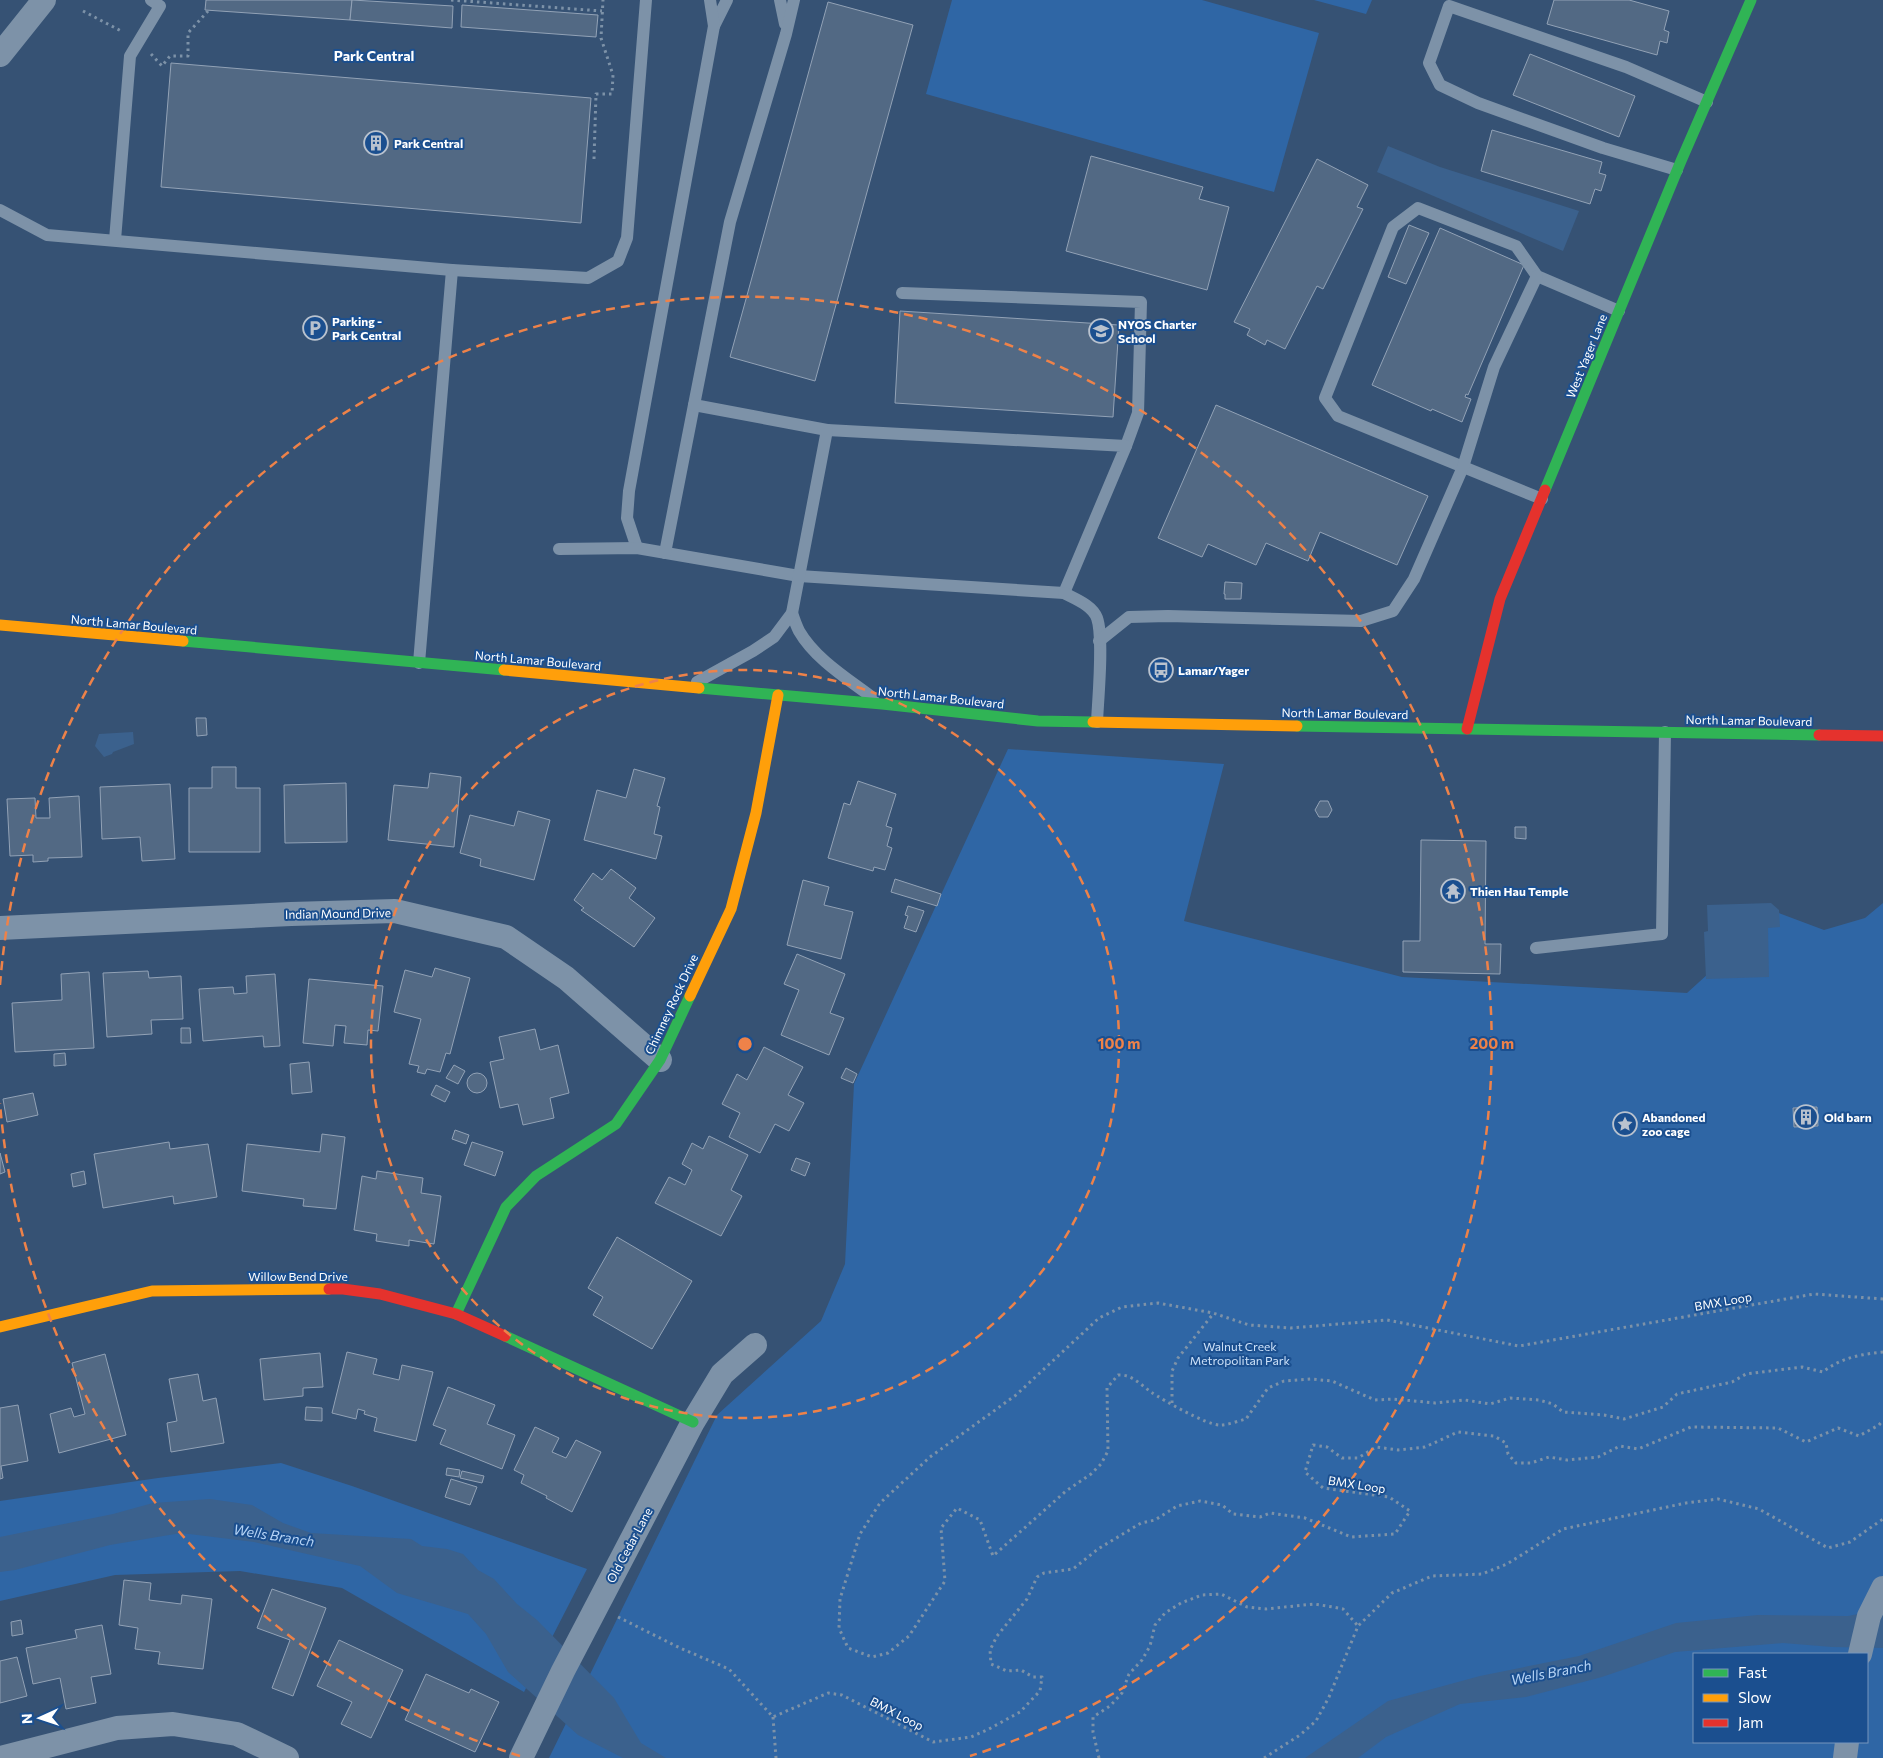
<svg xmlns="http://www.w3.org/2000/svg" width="1883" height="1758" font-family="Commissioner,sans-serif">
  <rect width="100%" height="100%" fill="#365274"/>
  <g fill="#2f66a5" fill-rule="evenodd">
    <path d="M952,0H1202L1319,33L1274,192L926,94Z"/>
    <path d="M1314,0H1372L1366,14Z"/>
    <path d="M1008,749L1224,764L1184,921L1402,977L1687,993L1776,912L1824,930L1865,918L1883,903V1758H549L717,1415L821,1321L845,1264L854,1084ZM1694,1654H1867V1742H1694Z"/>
    <path d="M281,1463L352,1486L587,1569L524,1692L342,1588L240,1571L115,1575L0,1601V1501L158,1478Z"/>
  </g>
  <g fill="#3b618d">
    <path d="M1388,146L1440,167L1579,211L1563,251L1377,172Z"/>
    <path d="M133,732L134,744L113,752L112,754L104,757L95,746L99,734Z"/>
    <path d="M1771,903L1779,910L1780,927L1768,928L1769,977L1706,979L1704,932L1708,931L1707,905Z"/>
    <path d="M210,1499L252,1505L283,1523L311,1533L411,1539L422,1546L447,1549L463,1554L478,1570L494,1579L517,1604L537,1620L614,1698L641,1743L666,1758H623L578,1735L508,1672L486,1634L468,1614L397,1593L360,1566L254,1542L181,1533L110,1545L15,1570L0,1572V1537L113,1514L153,1503Z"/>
    <path d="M1883,1609V1648L1832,1647L1783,1643L1675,1652L1602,1677L1526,1697L1460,1704L1386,1737L1358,1758H1305L1388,1701L1480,1676L1579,1656L1676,1623L1758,1615L1848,1616Z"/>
  </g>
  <g fill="#526984" stroke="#92a2b6">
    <path d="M206,0H352L350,20L205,10Z"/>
    <path d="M352,0L453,6L452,28L350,20Z"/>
    <path d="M1554,0H1629L1669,11L1664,30L1669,32L1667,43L1660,41L1657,55L1547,24Z"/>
    <path d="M828,2L913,25L815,381L730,357Z"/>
    <path d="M462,5L598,15L596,37L461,27Z"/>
    <path d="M1530,54L1635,96L1619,137L1513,95Z"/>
    <path d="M171,63L591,98L581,223L161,187Z"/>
    <path d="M1492,130L1602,162L1599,173L1606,175L1601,191L1595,189L1590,204L1481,171Z"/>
    <path d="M1091,156L1203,187L1199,199L1229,207L1207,290L1066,251Z"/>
    <path d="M1317,159L1368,185L1357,207L1363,209L1323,289L1317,286L1285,349L1267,340L1265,345L1247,335L1250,329L1234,322Z"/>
    <path d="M1409,225L1429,233L1406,284L1388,277Z"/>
    <path d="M1440,228L1524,265L1468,395L1466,394L1465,397L1471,399L1462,422L1432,409L1431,411L1372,385Z"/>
    <path d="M900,311L1119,325L1113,417L895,403Z"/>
    <path d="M1216,405L1428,496L1397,565L1320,532L1308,561L1266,543L1256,565L1208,544L1202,557L1158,538Z"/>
    <path d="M1225,582L1242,583L1241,599H1225V594H1224Z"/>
    <path d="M196,718H206L207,735L197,736Z"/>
    <path d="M212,767H236V788H260V852H189V788H212Z"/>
    <path d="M634,769L665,778L657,806L660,807L654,834L662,836L656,859L584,840L597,790L626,798Z"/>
    <path d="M430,773L461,777L454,847L388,840L394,785L428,788Z"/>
    <path d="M858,781L896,794L886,826L892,828L887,846L892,848L885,870L874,867L873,871L828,858L844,803L850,805Z"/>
    <path d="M346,783L347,842L285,843L284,785Z"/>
    <path d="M170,784L175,859L142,861L140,837L102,839L100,787Z"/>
    <path d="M79,796L82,857L48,858V861L33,862V855L10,856L7,799L35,798L36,818H50L49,798Z"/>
    <path d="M1320,801H1328L1332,810L1328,817H1319L1315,810Z"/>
    <path d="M518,811L550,820L534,880L480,866L481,859L460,853L470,815L514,826Z"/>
    <path d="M1515,827H1526V839L1515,838Z"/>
    <path d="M1421,840L1486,841L1485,944H1501L1500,974L1403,972V941H1420Z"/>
    <path d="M611,869L636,888L629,898L655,918L634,947L581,910L584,908L574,900L593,873L602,880Z"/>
    <path d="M895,879L941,894L937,906L891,892Z"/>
    <path d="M803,880L829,887L824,905L853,912L841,959L787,945Z"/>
    <path d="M908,906L924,911L916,932L904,928L908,916L905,915Z"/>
    <path d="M797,954L845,974L830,1013L844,1018L829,1055L781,1035L799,990L784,984Z"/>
    <path d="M435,968L470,978L450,1054L446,1053L440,1072L427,1069L425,1074L417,1072L419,1066L409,1064L421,1019L394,1012L405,970L432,977Z"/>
    <path d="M148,971L149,978L181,976L183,1019L151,1020L152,1034L107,1037L103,973Z"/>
    <path d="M89,972L94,1048L15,1052L12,1003L62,1000L61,974Z"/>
    <path d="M275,974L280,1046L264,1047L263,1036L203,1041L199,989L233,987L234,994L247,993L246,976Z"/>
    <path d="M309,979L383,986L378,1031L368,1030L367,1045L344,1043L346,1026L335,1025L333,1046L303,1043Z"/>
    <path d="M181,1028H190L191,1043H181Z"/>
    <path d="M535,1029L540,1050L558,1045L569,1093L550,1098L554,1118L523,1125L518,1104L500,1108L490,1062L504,1059L499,1037Z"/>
    <path d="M764,1047L803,1067L788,1095L804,1103L789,1131L775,1124L760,1153L729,1137L740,1113L722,1104L737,1074L747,1080Z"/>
    <path d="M65,1053L66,1065L54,1066V1054Z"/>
    <path d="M309,1062L312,1092L292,1094L290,1064Z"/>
    <path d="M454,1065L465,1071L458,1084L446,1078Z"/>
    <path d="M846,1068L857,1074L853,1083L841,1078Z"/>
    <circle cx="477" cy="1083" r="10"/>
    <path d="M436,1085L450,1092L445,1102L431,1095Z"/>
    <path d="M33,1093L38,1115L7,1122L3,1099Z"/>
    <path d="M1817,1107L1818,1126L1794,1127L1793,1108Z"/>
    <path d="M455,1130L469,1135L466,1144L452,1139Z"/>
    <path d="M322,1134L345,1137L336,1209L303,1206L304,1199L242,1191L247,1144L320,1152Z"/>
    <path d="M709,1136L748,1155L731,1190L742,1196L721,1236L655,1203L669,1177L685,1185L692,1170L682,1164L692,1143L703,1149Z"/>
    <path d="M169,1142L170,1149L208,1144L217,1197L174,1204L173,1196L103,1208L94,1154Z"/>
    <path d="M472,1142L503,1152L495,1176L464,1165Z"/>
    <path d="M0,1153L5,1172L0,1174Z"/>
    <path d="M796,1158L810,1163L805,1176L791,1170Z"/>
    <path d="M84,1171L86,1184L73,1187L71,1174Z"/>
    <path d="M377,1171L423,1178L421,1193L441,1196L434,1244L409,1240V1246L376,1241L377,1234L354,1230L362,1176L376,1179Z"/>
    <path d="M617,1237L692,1281L652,1349L593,1315L603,1297L588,1288Z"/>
    <path d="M347,1352L377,1359L373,1374L399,1380L402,1365L433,1372L416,1441L374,1431L377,1418L364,1414L365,1411L358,1409L356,1419L332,1413Z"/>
    <path d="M320,1353L323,1387L303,1388V1396L264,1400L260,1359Z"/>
    <path d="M105,1354L126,1435L59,1453L50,1414L71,1408L74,1417L85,1414L72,1363Z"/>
    <path d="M198,1374L203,1401L216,1398L224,1443L171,1452L167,1423L177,1421L169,1379Z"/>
    <path d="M448,1387L495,1405L487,1424L515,1435L502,1469L440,1444L446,1430L433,1425Z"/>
    <path d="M18,1405L28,1461L1,1466L3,1478L0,1479V1408Z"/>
    <path d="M306,1407L322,1408V1421L305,1420Z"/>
    <path d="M535,1427L559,1438L552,1452L566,1458L576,1440L601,1452L572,1512L546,1498L547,1496L521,1483L524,1475L514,1470Z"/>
    <path d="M447,1468L460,1470L459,1477L446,1475Z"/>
    <path d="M462,1471L484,1476L482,1483L460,1478Z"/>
    <path d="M451,1479L477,1487L470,1505L445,1497Z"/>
    <path d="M124,1580L151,1583L149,1600L181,1604L182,1595L212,1599L203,1669L158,1664L160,1652L135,1649L138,1628L119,1625Z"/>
    <path d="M272,1589L326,1608L293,1696L272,1688L290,1640L257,1628Z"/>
    <path d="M21,1620L23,1634L12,1636L11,1622Z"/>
    <path d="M102,1625L111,1674L91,1677L96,1703L66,1709L60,1678L33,1684L26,1648L77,1638L75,1630Z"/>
    <path d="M339,1640L403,1670L371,1738L341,1724L352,1702L317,1686Z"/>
    <path d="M17,1657L27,1696L0,1703V1661Z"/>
    <path d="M426,1674L469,1693L471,1689L499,1702L475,1752L405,1720Z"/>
  </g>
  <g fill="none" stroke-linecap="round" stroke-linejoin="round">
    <g stroke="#7d92a8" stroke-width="3" stroke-dasharray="2.5 4" stroke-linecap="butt">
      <path d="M451,0L602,11"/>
      <path d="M83,11L123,32"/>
      <path d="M151,54L162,66L170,56H188V33L208,11"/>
      <path d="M594,159L596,94H612L613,75L601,38L603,0"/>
      <path d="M1883,1299L1814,1294L1519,1346L1387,1320L1291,1328L1249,1325L1213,1313L1158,1303L1122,1307L1099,1318L1016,1395L930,1457L880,1503L860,1534L840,1599L839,1628L848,1648L872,1657L888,1653L909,1636L945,1581L941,1528L957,1508L980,1520L993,1556L1066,1491L1091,1474L1101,1464L1108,1451L1107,1388L1118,1375C1131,1374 1140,1384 1151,1392C1163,1400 1206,1425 1220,1425C1228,1425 1238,1421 1246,1419L1268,1388L1284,1381L1311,1379L1332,1381L1375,1400L1393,1399L1435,1403L1465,1400L1490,1404L1510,1398L1539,1400L1553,1404L1563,1412L1604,1415L1624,1419L1663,1407L1677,1394L1732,1382L1746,1374L1802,1367L1823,1372C1840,1358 1862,1354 1883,1352"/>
      <path d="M1172,1403V1371L1178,1358L1213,1314"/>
      <path d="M618,1617L680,1648L729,1669L773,1717L828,1693L842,1695L933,1742L971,1737L989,1729L1020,1712L1040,1691L1042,1677H1033L1021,1670L1007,1671L991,1664L990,1650L997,1636L1027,1599L1037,1577L1044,1573L1073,1569L1098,1549L1141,1523L1155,1520L1177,1506L1200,1501L1222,1505L1233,1514L1260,1517L1270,1513L1305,1518L1351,1537L1395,1534L1410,1511L1389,1497L1323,1488L1305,1472L1313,1445L1327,1447L1342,1458H1358L1376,1447L1398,1450L1425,1447L1458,1432L1494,1436L1506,1443L1508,1454L1516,1463H1531L1549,1457L1567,1460L1598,1457L1620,1446L1638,1449L1691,1427L1778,1428L1806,1442L1838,1428L1859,1436L1879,1425L1883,1420"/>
      <path d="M773,1717L776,1758"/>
      <path d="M1099,1758L1093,1732V1717L1110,1706L1122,1693L1129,1674L1142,1660L1150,1646L1155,1625L1165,1613L1181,1603L1202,1595L1221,1594L1247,1607L1266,1609L1314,1604L1333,1607L1343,1609L1358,1626"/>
      <path d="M1264,1758L1300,1735L1316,1721L1329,1697L1358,1626L1392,1593L1432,1576L1482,1574L1507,1564L1563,1529L1686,1503L1718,1499L1759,1509L1828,1548L1850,1542L1883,1519"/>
    </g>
    <g stroke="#7d92a8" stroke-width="12">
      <path d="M780,0L785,24"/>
      <path d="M714,26L727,0"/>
      <path d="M1677,170L1603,148L1478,103L1440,85L1429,63L1449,6L1626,67L1707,102"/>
      <path d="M0,210L47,235L452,270L419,663"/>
      <path d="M115,240L130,56L160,6L151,0"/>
      <path d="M452,270L588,278L618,261L627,238L646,0"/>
      <path d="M902,293L1141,302L1138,413L1126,446"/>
      <path d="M1542,499L1338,416L1325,398L1393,227L1418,208L1516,246L1537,276L1619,311"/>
      <path d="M637,548L627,518L629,491L714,26L710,0"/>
      <path d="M559,549L637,548L799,576L1064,593L1126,446L827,430"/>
      <path d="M665,553L694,405"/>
      <path d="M1064,593C1075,599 1092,605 1097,618C1104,638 1098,699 1097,722"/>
      <path d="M792,613C794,619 796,625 799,631C815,659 848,679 873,698"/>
      <path d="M1099,641L1129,617L1168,616L1361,621L1393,611L1414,579L1463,467L1494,367L1537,276"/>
      <path d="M697,682L753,651L774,637L792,613L827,430L694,405L730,222L786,34L794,0"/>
      <path d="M1536,948L1662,934L1665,732"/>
    </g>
    <g stroke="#7d92a8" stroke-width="24">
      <path d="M0,55L44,0"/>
      <path d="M0,928L291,914L395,911L506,937L566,978L660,1060"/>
      <path d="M1860,1654L1869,1616L1883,1588"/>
      <path d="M1,1758L117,1728L173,1724L237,1734L287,1758"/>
      <path d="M521,1758L563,1671L693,1422L722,1374L755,1345"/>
      <path d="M1845,1758L1847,1742"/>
    </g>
    <g stroke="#30b455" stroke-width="11">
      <path d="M1545,490L1681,161L1751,0"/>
      <path d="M183,641L504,670"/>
      <path d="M699,688L882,704L1038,721L1093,722"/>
      <path d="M1297,726L1819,735"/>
      <path d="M456,1314L506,1207L536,1176L616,1124L660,1060L690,996"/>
      <path d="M505,1336L693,1422"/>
    </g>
    <g stroke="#ff9f0a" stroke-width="11">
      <path d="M0,625L183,641"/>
      <path d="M504,670L699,688"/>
      <path d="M1093,722L1297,726"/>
      <path d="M690,996L731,909L756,813L778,695"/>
      <path d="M0,1327L152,1291L329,1289"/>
    </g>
    <g stroke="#e5322d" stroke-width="11">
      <path d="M1467,729L1500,599L1545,490"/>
      <path d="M1819,735L1883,736"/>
      <path d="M329,1289H343L380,1294L456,1314L505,1336"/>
    </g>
  </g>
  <g fill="none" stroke="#ee8249" stroke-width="2.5" stroke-dasharray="9 6">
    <circle cx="745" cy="1044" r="374"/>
    <path d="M520 1756A747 747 0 0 1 0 1103M0 985A747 747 0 1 1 970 1756"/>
  </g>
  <defs>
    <g id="building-ring" transform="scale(1.25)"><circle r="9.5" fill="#1b4f8f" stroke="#b9c2ce" stroke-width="1.5"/><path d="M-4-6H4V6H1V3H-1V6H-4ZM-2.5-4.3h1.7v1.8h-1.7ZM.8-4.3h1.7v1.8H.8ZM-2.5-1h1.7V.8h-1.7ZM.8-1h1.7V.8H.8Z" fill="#b9c2ce"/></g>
    <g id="parking-ring" transform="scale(1.25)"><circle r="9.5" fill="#1b4f8f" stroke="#b9c2ce" stroke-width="1.5"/><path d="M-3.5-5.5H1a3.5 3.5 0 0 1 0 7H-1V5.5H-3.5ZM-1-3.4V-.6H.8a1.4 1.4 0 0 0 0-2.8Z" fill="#b9c2ce"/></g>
    <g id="school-ring" transform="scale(1.25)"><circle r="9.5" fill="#1b4f8f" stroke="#b9c2ce" stroke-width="1.5"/><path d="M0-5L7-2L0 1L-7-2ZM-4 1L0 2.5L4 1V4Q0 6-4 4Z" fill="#b9c2ce"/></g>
    <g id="bus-ring" transform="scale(1.25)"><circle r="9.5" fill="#1b4f8f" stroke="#b9c2ce" stroke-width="1.5"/><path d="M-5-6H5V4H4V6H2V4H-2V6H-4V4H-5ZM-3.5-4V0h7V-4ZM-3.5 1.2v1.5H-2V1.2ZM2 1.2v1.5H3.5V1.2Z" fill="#b9c2ce"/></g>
    <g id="temple-ring" transform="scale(1.25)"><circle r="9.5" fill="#1b4f8f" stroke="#b9c2ce" stroke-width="1.5"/><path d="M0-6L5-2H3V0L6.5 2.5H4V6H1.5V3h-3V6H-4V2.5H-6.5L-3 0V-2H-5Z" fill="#b9c2ce"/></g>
    <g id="sight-ring" transform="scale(1.25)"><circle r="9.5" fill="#1b4f8f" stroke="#b9c2ce" stroke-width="1.5"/><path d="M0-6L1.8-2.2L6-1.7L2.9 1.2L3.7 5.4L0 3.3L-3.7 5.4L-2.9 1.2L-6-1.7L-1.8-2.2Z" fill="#b9c2ce"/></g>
  </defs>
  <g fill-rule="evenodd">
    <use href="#building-ring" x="376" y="143"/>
    <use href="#parking-ring" x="315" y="328"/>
    <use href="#school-ring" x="1101" y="331"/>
    <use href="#bus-ring" x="1161" y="670"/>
    <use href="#temple-ring" x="1453" y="891"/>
    <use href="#building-ring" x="1806" y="1117"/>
    <use href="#sight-ring" x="1625" y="1124"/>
  </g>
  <g text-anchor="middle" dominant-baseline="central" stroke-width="4" stroke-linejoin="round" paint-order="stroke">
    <g font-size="12" font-weight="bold" fill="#fff" stroke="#1b4f8f" text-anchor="start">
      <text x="394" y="143">Park Central</text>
      <text x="332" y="321">Parking -<tspan x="332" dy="14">Park Central</tspan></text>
      <text x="1118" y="324">NYOS Charter<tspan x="1118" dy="14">School</tspan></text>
      <text x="1178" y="670">Lamar/Yager</text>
      <text x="1470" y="891">Thien Hau Temple</text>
      <text x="1642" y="1117">Abandoned<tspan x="1642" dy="14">zoo cage</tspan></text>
      <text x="1824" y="1117">Old barn</text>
    </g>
    <g font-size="12" fill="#fff" stroke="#1b4f8f">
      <text transform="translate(1586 356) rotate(-68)">West Yager Lane</text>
      <text transform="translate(134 624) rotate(5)">North Lamar Boulevard</text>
      <text transform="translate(538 660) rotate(5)">North Lamar Boulevard</text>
      <text transform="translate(941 697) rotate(6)">North Lamar Boulevard</text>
      <text transform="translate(1345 713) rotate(1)">North Lamar Boulevard</text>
      <text transform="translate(1749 720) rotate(1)">North Lamar Boulevard</text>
      <text transform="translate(338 913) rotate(-1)">Indian Mound Drive</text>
      <text transform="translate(671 1004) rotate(-65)">Chimney Rock Drive</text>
      <text x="298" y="1276">Willow Bend Drive</text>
      <text transform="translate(1723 1301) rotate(-10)">BMX Loop</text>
      <text transform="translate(1357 1484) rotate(9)">BMX Loop</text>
      <text transform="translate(629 1545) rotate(-62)">Old Cedar Lane</text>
      <text transform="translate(897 1713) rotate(27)">BMX Loop</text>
    </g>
    <g font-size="12" fill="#cfe3fa" stroke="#1b4f8f">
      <text x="1240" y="1346">Walnut Creek<tspan x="1240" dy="14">Metropolitan Park</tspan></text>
    </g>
    <g font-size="14" font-weight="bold" fill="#fff" stroke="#1b4f8f">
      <text x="374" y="55">Park Central</text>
    </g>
    <g font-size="14" font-style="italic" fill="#b5d3f5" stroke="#1b4f8f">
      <text transform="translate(274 1535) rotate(9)">Wells Branch</text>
      <text transform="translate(1551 1672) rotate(-11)">Wells Branch</text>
    </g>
  </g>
  <circle cx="745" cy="1044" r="8" fill="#ee8249" stroke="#1b4f8f" stroke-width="2.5"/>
  <g font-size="15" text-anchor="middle" font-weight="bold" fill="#ee8249" stroke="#1b4f8f" stroke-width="4" stroke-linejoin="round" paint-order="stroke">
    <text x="1119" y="1049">100 m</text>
    <text x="1492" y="1049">200 m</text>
  </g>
  <rect x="1693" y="1653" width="175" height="90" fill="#1b4f8f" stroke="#7695bc"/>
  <rect x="1703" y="1669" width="25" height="8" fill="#30b455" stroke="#7695bc"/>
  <text x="1738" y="1678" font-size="15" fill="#ffffff">Fast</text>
  <rect x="1703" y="1694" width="25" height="8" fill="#ff9f0a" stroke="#7695bc"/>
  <text x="1738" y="1703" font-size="15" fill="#ffffff">Slow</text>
  <rect x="1703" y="1719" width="25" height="8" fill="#e5322d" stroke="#7695bc"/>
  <text x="1738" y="1728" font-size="15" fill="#ffffff">Jam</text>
  <g transform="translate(40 1718) rotate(267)" stroke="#1b4f8f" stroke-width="4" paint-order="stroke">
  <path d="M0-4L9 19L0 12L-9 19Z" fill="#ffffff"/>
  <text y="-8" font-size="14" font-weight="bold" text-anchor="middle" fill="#ffffff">N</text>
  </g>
</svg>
